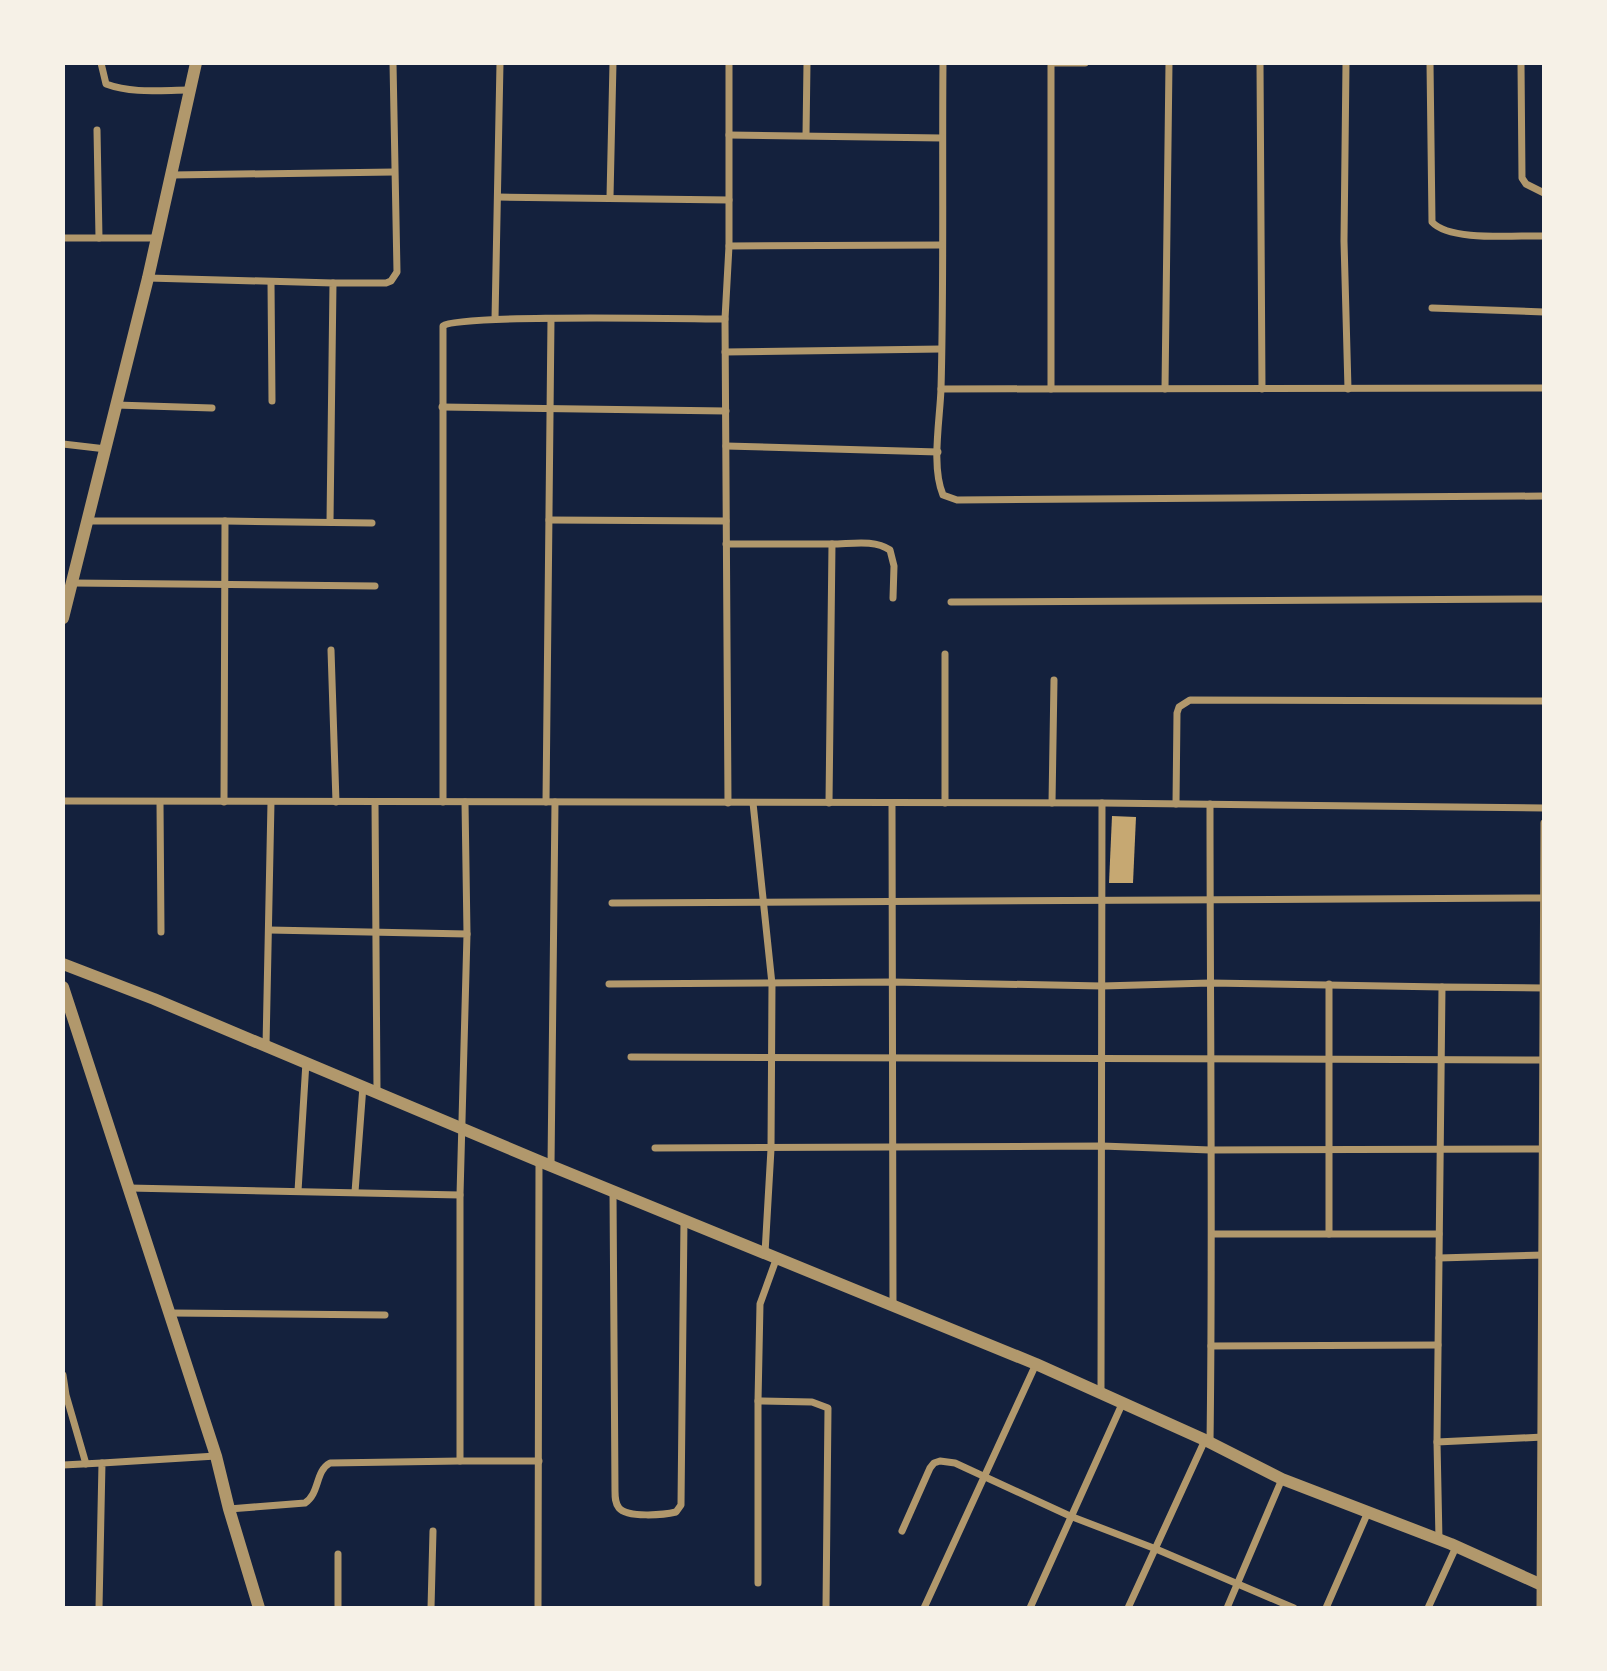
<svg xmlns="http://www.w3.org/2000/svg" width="1607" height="1671" font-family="'Fira Sans',sans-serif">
  <rect width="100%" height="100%" fill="#14213d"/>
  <path fill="#c6a872" d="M1112,816L1136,817L1133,883H1109Z"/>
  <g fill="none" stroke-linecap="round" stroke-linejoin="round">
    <g stroke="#b1986c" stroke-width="7">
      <path d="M101,63L106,84C133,94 162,90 190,90"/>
      <path d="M943,63C942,172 944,280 941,389C940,419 931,467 943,495L957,500L1544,496"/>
      <path d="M1260,63L1262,389"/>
      <path d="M1346,63L1344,241L1348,389"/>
      <path d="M1430,63L1432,222C1450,242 1517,235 1544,236"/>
      <path d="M1521,63L1522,178L1526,184L1544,193"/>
      <path d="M97,130L99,238"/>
      <path d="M729,135L942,138"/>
      <path d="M806,135L807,63"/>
      <path d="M172,175L394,172"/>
      <path d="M498,197L729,200"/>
      <path d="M610,197L613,63"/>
      <path d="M63,238H157"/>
      <path d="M729,246L942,245"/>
      <path d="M148,278L333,283L330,522"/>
      <path d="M271,282L272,401"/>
      <path d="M333,283H386L391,281L397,272L393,63"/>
      <path d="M1432,308L1544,312"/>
      <path d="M495,319L500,63"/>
      <path d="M725,319L729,246V63"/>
      <path d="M725,352L941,349"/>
      <path d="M941,389L1544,388"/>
      <path d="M1051,389V63H1085"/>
      <path d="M1165,389L1169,63"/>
      <path d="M116,405L212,408"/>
      <path d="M442,407L726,411"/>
      <path d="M63,444L106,449"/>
      <path d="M726,446L938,452"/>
      <path d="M549,520L726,521"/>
      <path d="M88,521H225L224,802"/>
      <path d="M225,521L372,523"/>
      <path d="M726,544H832L829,803"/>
      <path d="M832,544C851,544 874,539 890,550L894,566L893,598"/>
      <path d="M72,583L375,586"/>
      <path d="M951,602L1544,599"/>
      <path d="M331,650L336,802"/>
      <path d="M945,654V803"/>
      <path d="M63,801L1102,803L1544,808"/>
      <path d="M160,802L161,932"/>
      <path d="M375,802L377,1091"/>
      <path d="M443,802V326C458,314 688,319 725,319L728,803"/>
      <path d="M465,802L467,934"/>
      <path d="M546,802L551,319"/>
      <path d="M753,803L772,984L771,1149L765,1253"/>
      <path d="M892,803L893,1305"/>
      <path d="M1052,803L1054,680"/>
      <path d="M1176,804L1177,713L1179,707L1190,700L1544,701"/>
      <path d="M1210,804C1210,1017 1213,1230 1210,1442"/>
      <path d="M612,903C922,902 1233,902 1544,898"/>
      <path d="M269,930L467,934L460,1195V1461H539"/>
      <path d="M609,984L892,982L1102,986L1210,983L1442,987"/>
      <path d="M1329,984V1234"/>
      <path d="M266,1046L271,802"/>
      <path d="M631,1057L1544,1060"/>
      <path d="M655,1148L1102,1146L1210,1150L1544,1149"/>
      <path d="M551,1166L555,802"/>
      <path d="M129,1188L460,1195"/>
      <path d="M298,1191L306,1062"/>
      <path d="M613,1191L615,1491C615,1497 615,1503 619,1508C627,1518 664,1515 676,1512L681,1505L684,1220"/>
      <path d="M355,1192L363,1086"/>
      <path d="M1213,1234H1439"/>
      <path d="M777,1257L760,1304L758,1401L812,1402L828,1408L826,1608"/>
      <path d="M1439,1258L1544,1255"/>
      <path d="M170,1313L385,1315"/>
      <path d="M1211,1346L1438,1345"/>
      <path d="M63,1375L66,1395L86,1464"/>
      <path d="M1101,1392L1102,803"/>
      <path d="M758,1401V1583"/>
      <path d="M1437,1442L1442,987L1544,988"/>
      <path d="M63,1465L102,1463"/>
      <path d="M229,1509L305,1503C320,1493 315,1471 330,1463L460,1461"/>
      <path d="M902,1531L930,1468L934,1463L940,1461L955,1463L1070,1516L1156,1549L1294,1608"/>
      <path d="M1439,1540L1437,1442L1543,1437"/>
      <path d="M99,1608L102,1463L216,1456"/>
      <path d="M338,1608V1554"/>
      <path d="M431,1608L433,1531"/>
      <path d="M538,1608L539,1161"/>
      <path d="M924,1608L1036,1364"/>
      <path d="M1030,1608L1123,1402"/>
      <path d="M1128,1608L1205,1440"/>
      <path d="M1227,1608L1282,1479"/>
      <path d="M1326,1608L1368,1512"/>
      <path d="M1428,1608L1456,1547"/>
      <path d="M1540,1608L1544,823"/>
    </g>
    <g stroke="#b1986c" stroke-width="12">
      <path d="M63,618L148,278L196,63"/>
      <path d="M63,964L154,999L539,1161L1036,1364L1205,1440L1282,1479L1451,1544L1544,1586"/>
      <path d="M63,987L216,1456L229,1509L259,1608"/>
    </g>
  </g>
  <rect width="1607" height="1671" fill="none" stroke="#f6f1e7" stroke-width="130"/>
</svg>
